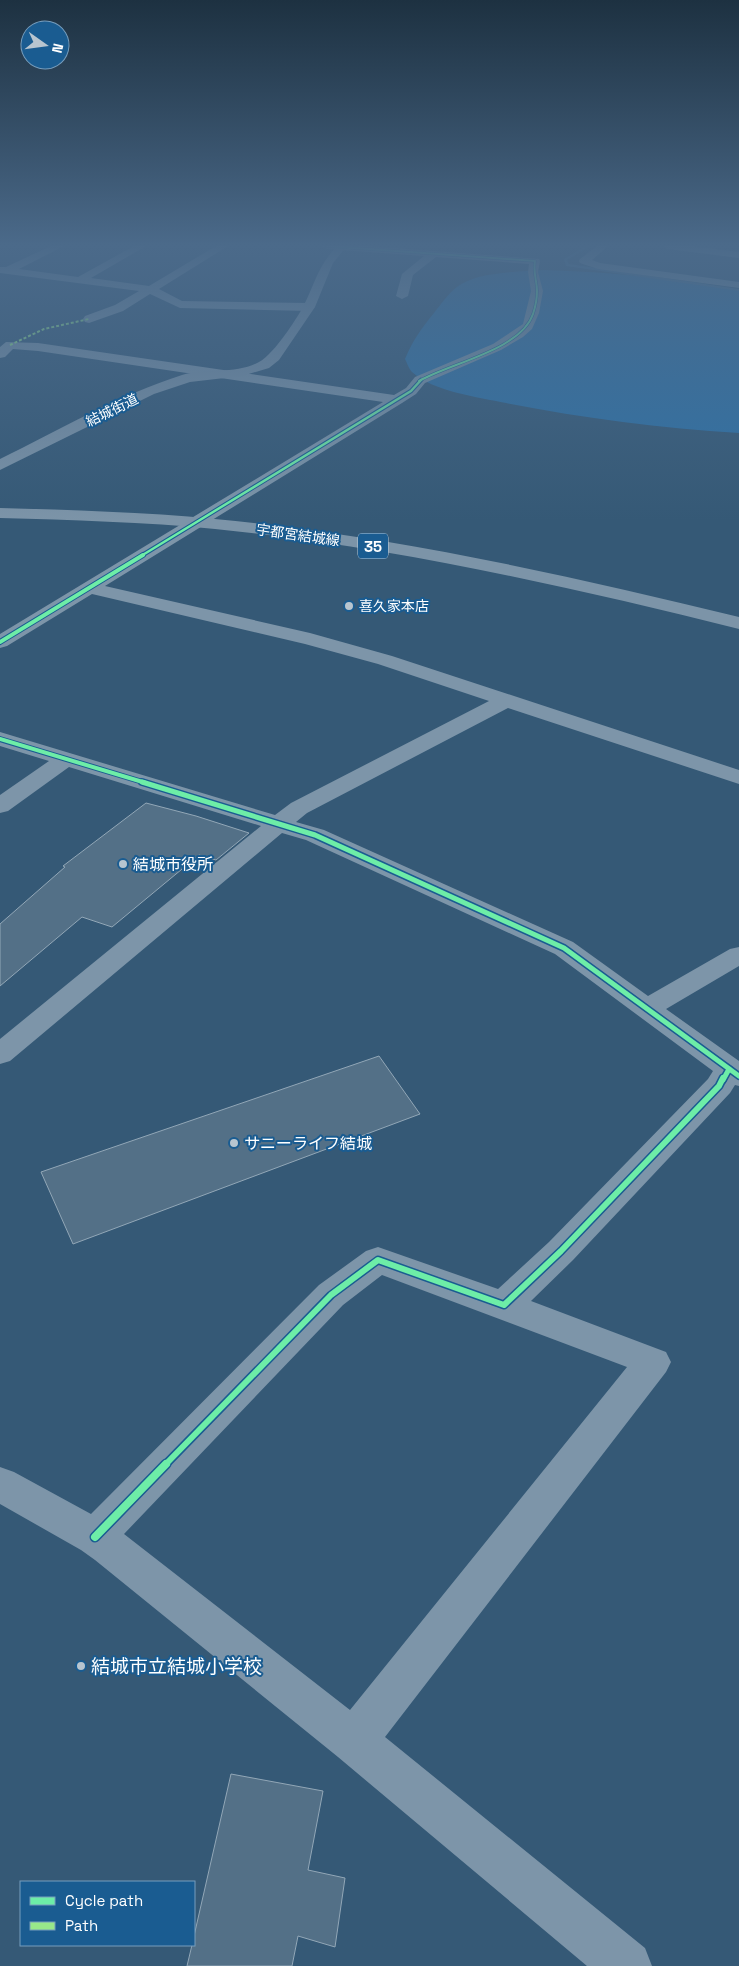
<svg xmlns="http://www.w3.org/2000/svg" width="739" height="1966" font-family="'Space Grotesk','Noto Sans JP',sans-serif">
  <rect width="100%" height="100%" fill="#355976"/>
  <path fill="#2e72a7" d="M544,270C610,272 674,278 739,290V433C660,428 583,418 506,403C478,397 434,392 412,372C409,369 407,363 405,359C413,340 421,329 434,313C441,304 448,294 457,287C477,271 520,272 544,270Z"/>
  <g fill="none" stroke-linecap="round" stroke-linejoin="round">
    <path fill="#477499" fill-rule="evenodd" d="M586,246H590L567,260L569,264L739,289V291L566,266L564,259Z"/>
  </g>
  <g fill="#537087" stroke="#92a7b7">
    <path d="M146,803L196,816L249,833L216,860L199,855L112,927L82,917L0,986V924L65,867L63,866Z"/>
    <path d="M379,1056L420,1114L73,1244L41,1172Z"/>
    <path d="M231,1774L323,1791L308,1870L345,1878L335,1947L298,1936L292,1966H187L192,1945H194V1936Z"/>
  </g>
  <g fill="none" stroke-linecap="round" stroke-linejoin="round">
    <g fill="#7d95a9" fill-rule="evenodd">
      <path d="M51,246H64L19,269L78,277L134,246H146L91,278L149,286L216,246H228L159,289L182,301L309,303L315,307L309,311L180,308L150,294L123,311L89,323L85,322L83,319L85,316L115,305L139,291L0,273V267H6Z"/>
      <path d="M322,246H367L539,259L540,261L538,272L543,291L539,313L532,329L523,337L501,350L425,383L416,394L402,403L105,586L310,633L392,656L739,770V784L508,708L307,813L296,822L324,830L573,942L648,996L730,949L739,947V966L666,1009L739,1061V1086L735,1085L730,1093L573,1260L531,1301L666,1352L671,1362L666,1372L385,1737L645,1948L652,1966H587L338,1757L95,1560L81,1550L0,1504V1467L14,1472L91,1514L319,1285L366,1251L378,1247L498,1289L549,1242L708,1079L713,1071L555,954L306,840L282,833L10,1061L0,1064V1039L261,826L69,767L8,811L0,813V795L49,761L0,746V732L275,815L291,803L489,701L378,664L305,644L92,594L7,646L0,648V634L383,402L38,351L13,349L5,357L0,358V347L6,342L38,343L394,395L406,388L415,377L493,344L523,324L531,291L528,272L529,264L436,257L413,275L408,296L402,299L396,296L402,274L424,256L327,249ZM382,1275L627,1367L350,1710L124,1534L343,1305Z"/>
      <path d="M597,246H608L592,260L600,263L739,282V288L598,269L580,263L579,261L580,259Z"/>
      <path d="M663,246H691L739,252V258L668,249Z"/>
    </g>
    <g fill="#7c94a8" fill-rule="evenodd">
      <path d="M337,246H347L333,263L315,307L279,360L269,368L242,376L190,382L154,394L0,470V459C59,430 119,395 182,375C210,367 248,377 269,354C279,345 298,317 304,305C316,281 318,266 337,246Z"/>
      <path d="M0,508C72,510 144,512 215,519C392,536 567,575 739,617V629C567,586 392,547 215,529C144,522 72,520 0,518Z"/>
    </g>
    <path stroke="#98e88a" stroke-width="2" stroke-dasharray="3 2" stroke-linecap="butt" d="M10,345L44,329L89,319"/>
    <g stroke="#1a5c91" stroke-width="3">
      <path id="cycleway-far5" d="M327,246L535,261C533,274 537,280 537,291C537,298 535,308 533,314C521,350 450,363 419,381"/>
    </g>
    <g stroke="#1a5c91" stroke-width="4.5">
      <path id="cycleway-far4" d="M141,556L411,391L421,380"/>
    </g>
    <g stroke="#1a5c91" stroke-width="6">
      <g id="cycleway-far3">
        <path d="M0,642L143,555"/>
        <path d="M0,739L146,783"/>
      </g>
    </g>
    <g stroke="#1a5c91" stroke-width="8">
      <g id="cycleway-far2">
        <path d="M142,782L315,835L564,948L739,1076"/>
        <path d="M723,1080L729,1069"/>
      </g>
    </g>
    <g stroke="#1a5c91" stroke-width="9">
      <path id="cycleway-far1" d="M165,1465L331,1295L378,1260L504,1305L561,1251L719,1086L723,1078"/>
    </g>
    <g stroke="#1a5c91" stroke-width="11">
      <path id="cycleway" d="M95,1537L166,1464"/>
    </g>
    <use href="#cycleway-far5" stroke="#6deda7" stroke-width="2"/>
    <use href="#cycleway-far4" stroke="#6deda7" stroke-width="2.5"/>
    <use href="#cycleway-far3" stroke="#6deda7" stroke-width="4"/>
    <use href="#cycleway-far2" stroke="#6deda7" stroke-width="5"/>
    <use href="#cycleway-far1" stroke="#6deda7" stroke-width="6"/>
    <use href="#cycleway" stroke="#6deda7" stroke-width="8"/>
  </g>
  <linearGradient id="sky" x2="0" y2="1"><stop stop-color="#1d3141"/><stop offset="0.47" stop-color="#4b6a8a"/><stop offset="1" stop-color="#4b6a8a" stop-opacity="0"/></linearGradient>
  <rect width="739" height="521" fill="url(#sky)"/>
  <g fill="#b8c5cf" stroke="#1a5c91" stroke-width="2">
    <circle cx="349" cy="606" r="5"/>
    <circle cx="123" cy="864" r="5"/>
    <circle cx="234" cy="1143" r="5"/>
    <circle cx="81" cy="1666" r="5"/>
  </g>
  <g text-anchor="middle" dominant-baseline="central" stroke-width="4" stroke-linejoin="round" paint-order="stroke">
    <g font-size="14" fill="#fff" stroke="#1a5c91">
      <text transform="translate(112 410) rotate(-26)">結城街道</text>
      <text transform="translate(298 535) rotate(8)">宇都宮結城線</text>
    </g>
    <g font-size="14" fill="#fff" stroke="#1a5c91" text-anchor="start">
      <text x="359" y="606">喜久家本店</text>
    </g>
    <rect fill="#1a5c91" stroke="#bacede" stroke-width="1" x="358" y="533.5" width="30" height="25" rx="4"/>
    <g font-size="15" font-weight="bold" fill="#fff">
      <text x="373" y="546">35</text>
    </g>
    <g font-size="16" fill="#fff" stroke="#1a5c91" text-anchor="start">
      <text x="133" y="864">結城市役所</text>
      <text x="244" y="1143">サニーライフ結城</text>
    </g>
    <g font-size="19" fill="#fff" stroke="#1a5c91" text-anchor="start">
      <text x="91" y="1666">結城市立結城小学校</text>
    </g>
  </g>
  <rect x="20" y="1881" width="175" height="65" fill="#1a5c91" stroke="#769dbd"/>
  <rect x="30" y="1897" width="25" height="8" fill="#6deda7" stroke="#769dbd"/>
  <text x="65" y="1906" font-size="15" fill="#ffffff">Cycle path</text>
  <rect x="30" y="1922" width="25" height="8" fill="#98e88a" stroke="#769dbd"/>
  <text x="65" y="1931" font-size="15" fill="#ffffff">Path</text>
  <g transform="translate(45 45) rotate(104)"><circle r="24" fill="#1a5c91" stroke="#769dbd"/>
  <path d="M0-4L9 19L0 12L-9 19Z" fill="#b8c5cf"/>
  <text y="-8" font-size="14" font-weight="bold" text-anchor="middle" fill="#ffffff">N</text>
  </g>
</svg>
